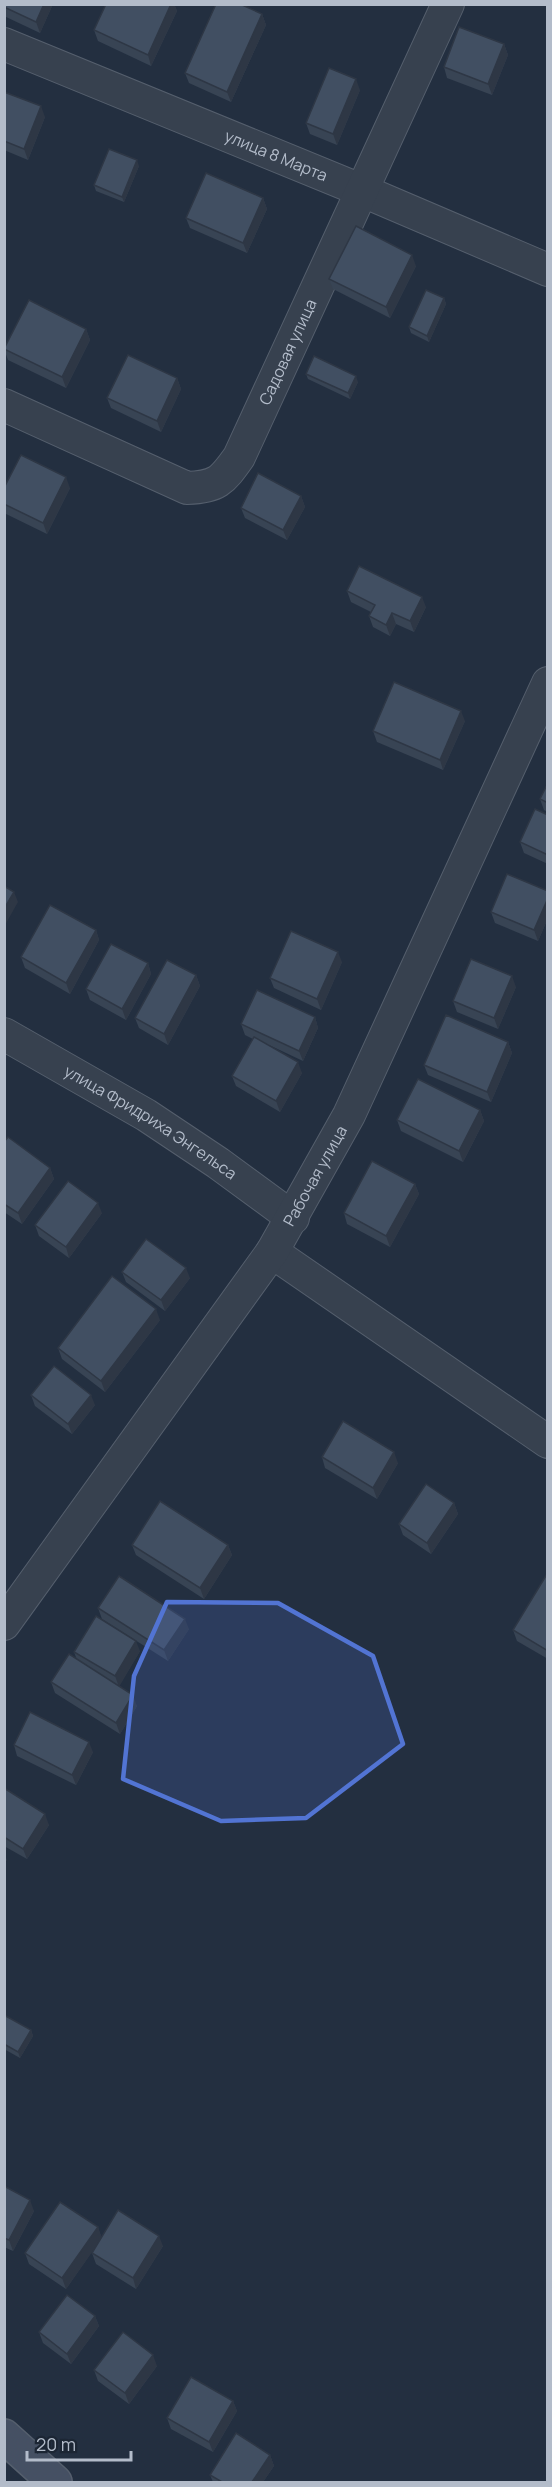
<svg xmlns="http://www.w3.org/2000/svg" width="552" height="2487" font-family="Manrope,sans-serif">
  <rect width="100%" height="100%" fill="#232f40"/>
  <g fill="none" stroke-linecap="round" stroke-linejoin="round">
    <g stroke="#555f6d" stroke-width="34">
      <g id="street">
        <path id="s1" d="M4,44L363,191L548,270"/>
        <path id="s2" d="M4,405L187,488C217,487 222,481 239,457L448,4"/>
        <path id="s3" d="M4,1034L146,1115L218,1163L293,1218"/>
        <path d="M272,1252L548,1442"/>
        <path id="s4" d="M4,1624L272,1252L349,1115L548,683"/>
      </g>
    </g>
    <g stroke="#555f6d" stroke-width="36">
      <path id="secondary" d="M4,2436L55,2482"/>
    </g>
    <use href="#street" stroke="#37414f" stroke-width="32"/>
    <use href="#secondary" stroke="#455063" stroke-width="33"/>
  </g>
  <g fill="#384454">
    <path d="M4,4H53L40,33L4,16Z"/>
    <path d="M171,4H174L177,11L151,66L98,41L94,30Z"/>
    <path d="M262,14L266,25L231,102L189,83L185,73Z"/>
    <path d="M504,44L508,55L492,95L447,78L444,67Z"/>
    <path d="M360,90L337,145L310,134L306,123Z"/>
    <path d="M4,92L45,117L28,160L4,150Z"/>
    <path d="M139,166L124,202L96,191L94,185Z"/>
    <path d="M263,198L267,209L247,253L190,228L186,218Z"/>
    <path d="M416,266L390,318L333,289L329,279Z"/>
    <path d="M444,298L446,304L429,342L411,333L409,327Z"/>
    <path d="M86,329L90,340L66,388L8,360L4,349Z"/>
    <path d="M306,374L358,382L350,399L308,379Z"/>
    <path d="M177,378L181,389L161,432L111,408L107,398Z"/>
    <path d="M4,488H70L47,534L4,513Z"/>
    <path d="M301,496L305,507L287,540L245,518L241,508Z"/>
    <path d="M347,591L426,607L414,632L396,624L390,636L373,627L369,616L371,612L351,602Z"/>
    <path d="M465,721L443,770L377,742L373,731Z"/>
    <path d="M548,783V812L544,810L540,799Z"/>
    <path d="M548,815V864L524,853L520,842Z"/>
    <path d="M548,891V918L538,941L495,923L491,912Z"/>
    <path d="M96,930L99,940L70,994L25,968L21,957Z"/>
    <path d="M342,962L321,1010L274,988L270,978Z"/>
    <path d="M148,963L151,974L126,1020L90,1000L86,989Z"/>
    <path d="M196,975L200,986L168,1045L139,1028L135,1018Z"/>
    <path d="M516,987L498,1029L457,1012L453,1001Z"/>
    <path d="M315,1017L318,1028L303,1061L269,1045L302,1073L280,1112L236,1086L232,1076L253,1039L245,1035L241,1024Z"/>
    <path d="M508,1042L512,1053L491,1102L428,1075L424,1065Z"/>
    <path d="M480,1110L484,1121L463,1162L401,1131L397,1120Z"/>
    <path d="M4,1142L50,1168L54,1179L22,1224L4,1212Z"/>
    <path d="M415,1184L419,1194L390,1247L347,1224L344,1213Z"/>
    <path d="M102,1213L69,1258L39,1236L35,1225Z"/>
    <path d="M122,1272L190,1278L165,1311L126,1282Z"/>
    <path d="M160,1320L105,1392L62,1359L58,1348Z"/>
    <path d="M31,1395L95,1405L72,1434L35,1406Z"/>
    <path d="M322,1457L398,1463L377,1499L325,1468Z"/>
    <path d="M454,1503L458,1514L431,1554L403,1535L399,1524Z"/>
    <path d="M132,1545H228L232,1555L204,1599L136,1555Z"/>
    <path d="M547,1574L548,1659L517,1641L513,1630Z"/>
    <path d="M98,1608L189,1629L168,1661L102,1619Z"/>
    <path d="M140,1651L119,1686L137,1706L120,1734L55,1693L51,1682L77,1660L74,1652Z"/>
    <path d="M14,1745L93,1752L76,1785L17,1756Z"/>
    <path d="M4,1788L49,1825L27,1859L4,1846Z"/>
    <path d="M4,2015L31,2030L33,2036L20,2058L4,2049Z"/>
    <path d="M4,2186L34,2211L13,2251L4,2247Z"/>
    <path d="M98,2227L101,2237L163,2246L136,2289L96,2264L92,2253L98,2243L66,2289L29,2264L25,2253Z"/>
    <path d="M95,2316L99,2326L71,2364L43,2343L39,2332Z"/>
    <path d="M157,2366L129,2404L98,2381L94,2370Z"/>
    <path d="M233,2401L237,2411L213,2452L171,2429L167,2418Z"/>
    <path d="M270,2455L274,2466L263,2482H213L210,2475Z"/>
  </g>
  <g fill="#2e3745">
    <path d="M44,4H53L40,33L36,22Z"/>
    <path d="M171,4H174L177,11L151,66L148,55Z"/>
    <path d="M262,14L266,25L231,102L227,92Z"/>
    <path d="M504,44L508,55L492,95L488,84Z"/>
    <path d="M356,79L360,90L337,145L333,134Z"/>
    <path d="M41,106L45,117L28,160L24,149Z"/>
    <path d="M137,160L139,166L124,202L122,197Z"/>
    <path d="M263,198L267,209L247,253L243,243Z"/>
    <path d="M412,255L416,266L390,318L386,307Z"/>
    <path d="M444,298L446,304L429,342L427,336Z"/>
    <path d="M86,329L90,340L66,388L62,377Z"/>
    <path d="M356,376L358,382L350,399L348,393Z"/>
    <path d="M177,378L181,389L161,432L157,421Z"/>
    <path d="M66,477L70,488L47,534L43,523Z"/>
    <path d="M301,496L305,507L287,540L283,530Z"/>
    <path d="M422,597L426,607L414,632L410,621Z"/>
    <path d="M392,613L396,624L390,636L386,625Z"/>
    <path d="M461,711L465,721L443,770L440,760Z"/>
    <path d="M14,892L18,902L4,927V909Z"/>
    <path d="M548,898V918L538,941L534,930Z"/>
    <path d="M96,930L99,940L70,994L66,983Z"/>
    <path d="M338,952L342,962L321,1010L317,999Z"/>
    <path d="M148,963L151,974L126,1020L122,1009Z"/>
    <path d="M196,975L200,986L168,1045L164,1034Z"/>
    <path d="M512,976L516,987L498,1029L494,1018Z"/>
    <path d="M315,1017L318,1028L303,1061L299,1051Z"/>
    <path d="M508,1042L512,1053L491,1102L487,1092Z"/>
    <path d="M298,1062L302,1073L280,1112L276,1101Z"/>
    <path d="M480,1110L484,1121L463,1162L459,1151Z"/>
    <path d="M50,1168L54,1179L22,1224L18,1213Z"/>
    <path d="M415,1184L419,1194L390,1247L386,1236Z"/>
    <path d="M98,1203L102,1213L69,1258L66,1247Z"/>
    <path d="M186,1268L190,1278L165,1311L161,1300Z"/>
    <path d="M156,1309L160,1320L105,1392L101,1381Z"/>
    <path d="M91,1395L95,1405L72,1434L68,1424Z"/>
    <path d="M394,1452L398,1463L377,1499L373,1488Z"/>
    <path d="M454,1503L458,1514L431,1554L427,1543Z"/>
    <path d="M228,1545L232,1555L204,1599L200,1588Z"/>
    <path d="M185,1619L189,1629L168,1661L164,1650Z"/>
    <path d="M136,1641L140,1651L119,1687L115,1676Z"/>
    <path d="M133,1695L137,1706L120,1734L116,1723Z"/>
    <path d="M89,1742L93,1752L76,1785L72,1775Z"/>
    <path d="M45,1814L49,1825L27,1859L23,1849Z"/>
    <path d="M4,1853L7,1860L4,1864Z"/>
    <path d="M31,2030L33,2036L20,2058L18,2052Z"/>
    <path d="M30,2200L34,2211L13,2251L9,2240Z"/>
    <path d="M98,2227L102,2238L66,2289L62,2278Z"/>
    <path d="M159,2236L163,2246L136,2289L133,2278Z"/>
    <path d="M95,2316L99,2326L71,2364L67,2354Z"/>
    <path d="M153,2355L157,2366L129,2404L125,2393Z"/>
    <path d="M233,2401L237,2411L213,2452L209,2442Z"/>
    <path d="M270,2455L274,2466L263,2482H252Z"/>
  </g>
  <g fill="#414f62" stroke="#2e3745" stroke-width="1.5">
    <path d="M4,4H44L36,22L4,7Z"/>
    <path d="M106,4H171L148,55L94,30Z"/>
    <path d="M216,4H240L262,14L227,92L185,73Z"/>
    <path d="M459,27L504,44L488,84L444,67Z"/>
    <path d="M329,68L356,79L333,134L306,123Z"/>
    <path d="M4,92L41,106L24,149L4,141Z"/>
    <path d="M109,149L137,160L122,197L94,185Z"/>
    <path d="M206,173L263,198L243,243L186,218Z"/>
    <path d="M356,226L412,255L386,307L329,279Z"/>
    <path d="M426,290L444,298L427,336L409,327Z"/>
    <path d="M29,300L86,329L62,377L4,349Z"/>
    <path d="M128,355L177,378L157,421L107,398Z"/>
    <path d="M314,356L356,376L348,393L306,374Z"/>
    <path d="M21,455L66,477L43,523L4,504V488Z"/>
    <path d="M258,473L301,496L283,530L241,508Z"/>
    <path d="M359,566L422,597L410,621L392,613L386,625L369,616L375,605L347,591Z"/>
    <path d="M394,682L461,711L440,760L373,731Z"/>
    <path d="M548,783V803L540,799Z"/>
    <path d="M535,809L548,815V855L520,842Z"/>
    <path d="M507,874L548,891V898L534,930L491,912Z"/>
    <path d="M4,886L14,892L4,909Z"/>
    <path d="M50,905L96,930L66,983L21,957Z"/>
    <path d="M291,931L338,952L317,999L270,978Z"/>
    <path d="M111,944L148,963L122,1009L86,989Z"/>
    <path d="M471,959L512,976L494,1018L453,1001Z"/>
    <path d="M167,960L196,975L164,1034L135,1018Z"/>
    <path d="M257,990L315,1017L299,1051L241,1024Z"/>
    <path d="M446,1015L508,1042L487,1092L424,1065Z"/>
    <path d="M254,1037L298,1062L276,1101L232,1076Z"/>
    <path d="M418,1079L480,1110L459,1151L397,1120Z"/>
    <path d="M8,1137L50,1168L18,1213L4,1204V1142Z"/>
    <path d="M372,1161L415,1184L386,1236L344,1213Z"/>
    <path d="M68,1181L98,1203L66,1247L35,1225Z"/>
    <path d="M146,1239L186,1268L161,1300L122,1272Z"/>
    <path d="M112,1276L156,1309L101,1381L58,1348Z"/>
    <path d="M54,1366L91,1395L68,1424L31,1395Z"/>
    <path d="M343,1421L394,1452L373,1488L322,1457Z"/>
    <path d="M426,1484L454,1503L427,1543L399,1524Z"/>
    <path d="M160,1501L228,1545L200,1588L132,1545Z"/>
    <path d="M547,1574H548V1651L513,1630Z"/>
    <path d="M119,1576L185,1619L164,1650L98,1608Z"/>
    <path d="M96,1616L136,1641L115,1676L74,1652Z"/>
    <path d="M69,1654L133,1695L116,1723L51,1682Z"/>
    <path d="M30,1712L89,1742L72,1775L14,1745Z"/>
    <path d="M4,1788L45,1814L23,1849L4,1837Z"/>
    <path d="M4,2015L31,2030L18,2052L4,2044Z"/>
    <path d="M4,2186L30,2200L9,2240L4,2238Z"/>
    <path d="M60,2202L98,2227L62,2278L25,2253Z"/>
    <path d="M118,2210L159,2236L133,2278L92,2253Z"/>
    <path d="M67,2295L95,2316L67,2354L39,2332Z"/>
    <path d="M123,2332L153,2355L125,2393L94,2370Z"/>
    <path d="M191,2377L233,2401L209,2442L167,2418Z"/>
    <path d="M236,2433L270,2455L252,2482H222L210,2475Z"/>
  </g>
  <path fill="#5274d3" fill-opacity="0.2" stroke="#5274d3" stroke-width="4.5" stroke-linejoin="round" d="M167,1602L278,1603L373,1656L403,1744L306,1818L221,1821L123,1779L134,1676Z"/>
  <g text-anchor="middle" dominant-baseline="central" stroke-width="4.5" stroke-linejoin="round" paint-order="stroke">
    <g font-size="16" fill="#b3bcca" stroke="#1c2634">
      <text stroke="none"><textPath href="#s1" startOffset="294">улица 8 Марта</textPath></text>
      <text stroke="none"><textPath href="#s2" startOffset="381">Садовая улица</textPath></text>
      <text stroke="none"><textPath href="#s3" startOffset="171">улица Фридриха Энгельса</textPath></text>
      <text stroke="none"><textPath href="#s4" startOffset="546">Рабочая улица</textPath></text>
    </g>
  </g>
  <rect width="552" height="2487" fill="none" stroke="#b3bcca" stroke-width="12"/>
  <path d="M27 2451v9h104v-9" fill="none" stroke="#b3bcca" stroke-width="3"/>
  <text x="36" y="2451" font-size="18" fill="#b3bcca" stroke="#1c2634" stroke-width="4.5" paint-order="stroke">20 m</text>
</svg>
